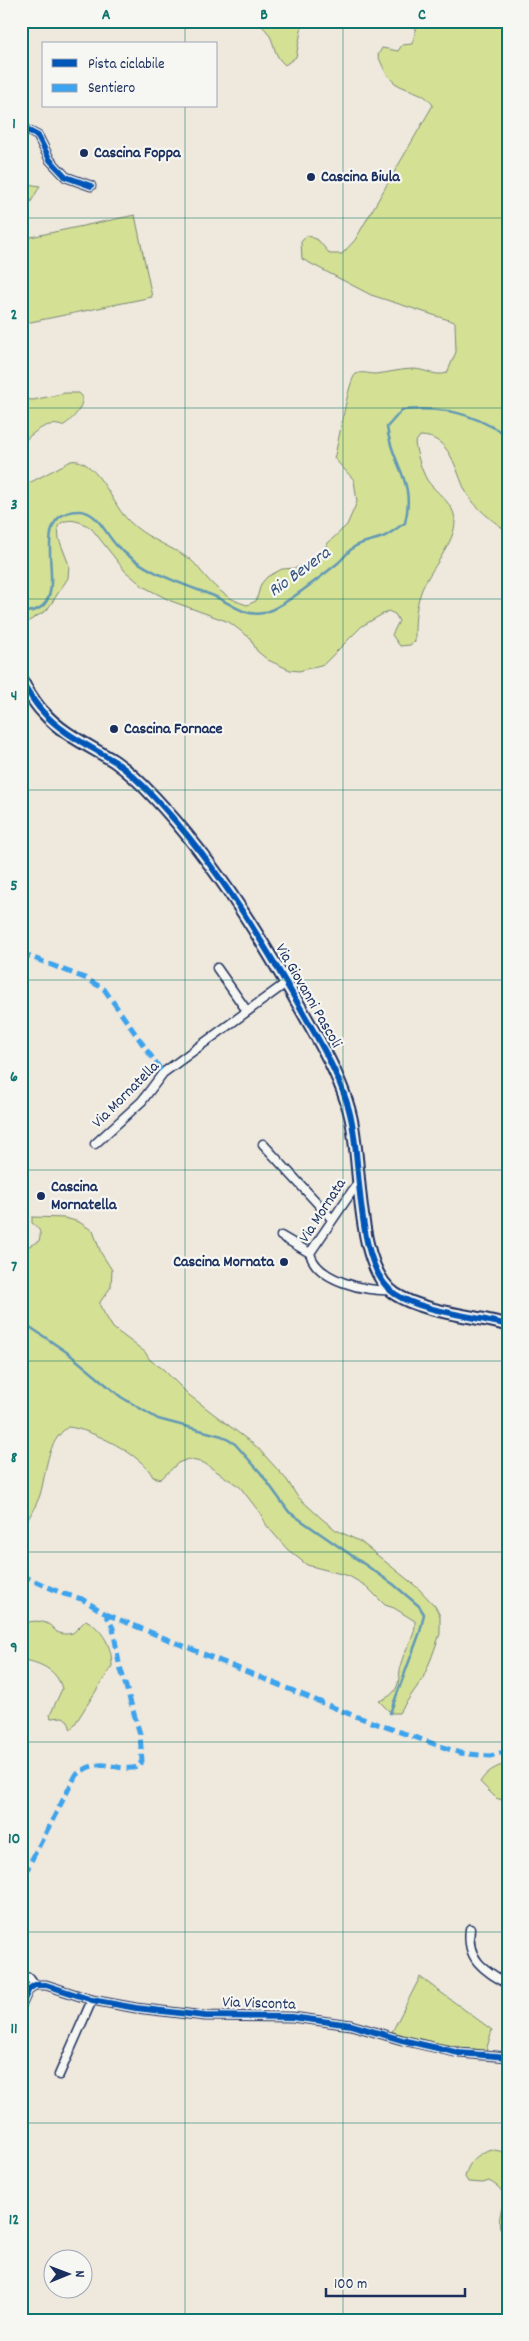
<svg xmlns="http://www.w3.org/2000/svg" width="529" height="2341" font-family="Dekko,sans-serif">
  <rect width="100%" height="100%" fill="#efe8dc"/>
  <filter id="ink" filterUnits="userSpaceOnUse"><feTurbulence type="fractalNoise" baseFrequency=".02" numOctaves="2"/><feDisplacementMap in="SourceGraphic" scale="10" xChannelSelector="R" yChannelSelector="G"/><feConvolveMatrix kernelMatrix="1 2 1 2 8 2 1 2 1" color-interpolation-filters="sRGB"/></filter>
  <g filter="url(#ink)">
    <g fill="#d4e093" stroke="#788878">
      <path d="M257,21H303L296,57L285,65C272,54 276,44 268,33C266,29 260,25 257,21Z"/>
      <path d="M409,21H508V532C493,521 475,508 466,492C455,470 451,436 420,436L415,443C417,455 421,469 427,480C436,493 454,503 455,520C456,543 429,570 421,592C415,608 415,624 415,641L410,645L400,646L392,635L399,621L395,614L388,611L362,626L324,664L299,671L290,670L268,660L257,651L250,638L229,622L171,601L144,587L125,571L92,529C82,521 66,516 58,526L59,539L69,565L68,578L47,610L21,626V483L31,482L71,461C93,456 112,500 122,513C140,537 168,544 191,560C197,565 201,572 206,577C217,590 230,600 247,605L256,601L261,584L267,577L282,569L296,568L317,560L328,543L347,525L357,502L354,480L334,458C339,443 348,379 356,374C362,371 369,374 375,374C388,373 401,369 413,369C425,369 435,377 447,373L456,352L455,322L371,295L302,259L301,242L307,235L318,240L330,254H342L355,240L433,105C423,90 408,92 395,83C386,76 382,65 378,55L382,48L398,51L402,45L412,44L416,30Z"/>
      <path d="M21,183L40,186L21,219Z"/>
      <path d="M135,215L152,297L21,324V239Z"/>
      <path d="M65,393H79L82,396C84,407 72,421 62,426C46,420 32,434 21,444V399L33,400Z"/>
      <path d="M32,1217L65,1218L79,1222L93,1231L101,1253L112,1270L111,1287L100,1302V1306L113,1328L145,1352L150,1360L163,1369L189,1395L257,1447L287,1480L297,1496L321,1518L336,1530L361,1542L418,1588L435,1606L440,1616V1634L431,1659L423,1678L399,1713H391L379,1701C405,1692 396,1676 403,1657C408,1644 416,1635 415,1621L394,1608L385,1605L366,1586L349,1576L307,1565L287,1549L267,1526L260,1513L240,1487L204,1463L188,1459L178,1463L161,1479L153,1477C143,1455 91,1429 68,1427C46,1442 47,1471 40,1495C36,1506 28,1520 21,1530V1250L39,1241C42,1232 39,1228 32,1223Z"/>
      <path d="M86,1620C103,1630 112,1646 112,1666L71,1730L68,1721L63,1717L51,1718L50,1715L62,1689C57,1669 40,1663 21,1659V1626C27,1620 41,1620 48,1624C52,1626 54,1630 57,1632C63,1635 68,1634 73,1633Z"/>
      <path d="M508,1763V1802L496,1798L480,1782C487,1771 495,1767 508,1763Z"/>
      <path d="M420,1977L492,2030L486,2051L436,2043L392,2032Z"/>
      <path d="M490,2149L508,2153V2233L500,2228C496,2206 517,2196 489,2181L483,2183L468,2182L465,2177C468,2162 477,2155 490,2149Z"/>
    </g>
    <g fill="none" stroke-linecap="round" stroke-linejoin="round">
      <g stroke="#6299b7" stroke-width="2.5">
        <path d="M21,612C85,614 17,515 77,511C97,509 105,534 117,546C144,572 180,583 214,596C230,603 245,617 263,613C281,609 322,576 338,563C344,558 348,551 354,547C363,541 373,541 383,537C390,534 398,527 405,523C416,479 392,467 387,427L402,410C446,407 470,412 508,436"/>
        <path d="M21,1324L30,1327L68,1353L121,1397L158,1419L222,1436L235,1444L260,1472L289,1512L393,1584L419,1606L424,1614L420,1632L390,1713"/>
      </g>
      <g stroke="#1b2f5e" stroke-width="11">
        <g id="street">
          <path d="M21,127L38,136L50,160L66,177L91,186"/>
          <path d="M217,968L247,1011"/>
          <path d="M95,1144L142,1101L163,1073L286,983"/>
          <path d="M263,1144L332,1219"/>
          <path d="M359,1181L310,1253C316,1280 366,1292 390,1290"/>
          <path d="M281,1236L310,1253"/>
          <path d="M470,1929C466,1960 484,1970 508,1984"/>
          <path d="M21,1976L30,1978L35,1985"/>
          <path d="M21,2006L29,1989L35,1985H46L92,2000L136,2008L205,2016L292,2017L351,2025L402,2040L459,2053L508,2057"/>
          <path d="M59,2075L92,2000"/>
        </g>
      </g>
      <g stroke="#1b2f5e" stroke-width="15">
        <path id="secondary" d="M21,680C28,691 34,703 43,712C62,734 90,746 114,761C128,771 141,783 153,796C220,867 270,953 318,1039C332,1064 345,1090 351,1118C362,1165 355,1267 395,1294C422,1312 476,1316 508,1325"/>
      </g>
      <use href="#street" stroke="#f6f6f2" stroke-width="8"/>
      <use href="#secondary" stroke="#f6f6f2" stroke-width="11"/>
      <g stroke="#3da3ed" stroke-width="5" stroke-dasharray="10 5" stroke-linecap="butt">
        <path d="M21,953L87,979L104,989L163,1073"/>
        <path d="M21,1575L64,1594L82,1599L106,1614L113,1628L119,1663L140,1734L142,1761L138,1767C115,1773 103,1754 76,1775L30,1863L21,1885"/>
        <path d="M106,1614L352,1715L460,1753L490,1756L508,1751"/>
      </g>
      <g stroke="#f6f6f2" stroke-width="9">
        <g id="cycleway">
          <path d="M21,127L38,136L50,160L66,177L91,186"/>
          <path d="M21,680C28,691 34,703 43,712C62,734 90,746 114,761C128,771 141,783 153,796C220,867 270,953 318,1039C332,1064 345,1090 351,1118C362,1165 355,1267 395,1294C422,1312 476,1316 508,1325"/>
          <path d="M21,2006L29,1989L35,1985H46L92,2000L136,2008L205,2016L292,2017L351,2025L402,2040L459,2053L508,2057"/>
        </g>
      </g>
      <use href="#cycleway" stroke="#0057b8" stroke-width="6"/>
    </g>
  </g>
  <path fill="none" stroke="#0f766e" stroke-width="1" stroke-opacity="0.55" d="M185,21V44M343,21V2320M185,106V2320M21,218H508M21,408H508M21,599H508M21,790H508M21,980H508M21,1170H508M21,1361H508M21,1552H508M21,1742H508M21,1932H508M21,2123H508"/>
  <g fill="#1b2f5e" stroke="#f6f6f2" stroke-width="2">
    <circle cx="84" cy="153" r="5"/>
    <circle cx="311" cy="177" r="5"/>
    <circle cx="114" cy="729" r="5"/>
    <circle cx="41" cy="1196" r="5"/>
    <circle cx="284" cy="1262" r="5"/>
  </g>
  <g text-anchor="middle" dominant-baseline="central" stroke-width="4.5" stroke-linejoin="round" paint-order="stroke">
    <g font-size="16" font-weight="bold" fill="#1b2f5e" stroke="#f6f6f2" text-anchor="start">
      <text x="94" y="153">Cascina Foppa</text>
      <text x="321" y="177">Cascina Biula</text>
      <text x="124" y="729">Cascina Fornace</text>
      <text x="51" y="1187">Cascina<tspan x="51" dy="18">Mornatella</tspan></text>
      <text x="274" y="1262" text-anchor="end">Cascina Mornata</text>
    </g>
    <g font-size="16" fill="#1b2f5e" stroke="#f6f6f2">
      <text transform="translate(308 996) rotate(60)">Via Giovanni Pascoli</text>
      <text transform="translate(126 1095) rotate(-45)">Via Mornatella</text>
      <text transform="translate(323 1211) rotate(-57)">Via Mornata</text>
      <text transform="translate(259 2004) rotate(2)">Via Visconta</text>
    </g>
    <g font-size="18" font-style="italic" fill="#33527c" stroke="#f6f6f2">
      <text transform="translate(300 573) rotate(-36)">Rio Bevera</text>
    </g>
  </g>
  <rect width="529" height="2341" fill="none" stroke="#f6f6f2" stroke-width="55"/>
  <rect x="42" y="42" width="175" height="65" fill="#f6f6f2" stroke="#9ea6b7"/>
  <rect x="52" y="59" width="25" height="8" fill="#0057b8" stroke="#9ea6b7"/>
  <text x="88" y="68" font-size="15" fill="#1b2f5e">Pista ciclabile</text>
  <rect x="52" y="84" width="25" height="8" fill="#3da3ed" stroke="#9ea6b7"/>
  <text x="88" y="92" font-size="15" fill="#1b2f5e">Sentiero</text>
  <g transform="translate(68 2274) rotate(89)"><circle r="24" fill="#f6f6f2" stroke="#9ea6b7"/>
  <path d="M0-4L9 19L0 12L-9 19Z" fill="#1b2f5e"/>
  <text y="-8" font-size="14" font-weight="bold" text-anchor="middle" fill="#1b2f5e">N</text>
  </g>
  <path d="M326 2288v8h139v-8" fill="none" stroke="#1b2f5e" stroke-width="2.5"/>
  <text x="334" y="2288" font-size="15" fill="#1b2f5e" stroke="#f6f6f2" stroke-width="4" paint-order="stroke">100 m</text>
  <rect x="28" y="28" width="474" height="2286" fill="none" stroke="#0f766e" stroke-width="2"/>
  <g font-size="16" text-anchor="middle" font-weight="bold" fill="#0f766e">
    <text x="106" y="19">A</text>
    <text x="264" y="19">B</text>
    <text x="422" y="19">C</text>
    <text x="14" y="128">1</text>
    <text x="14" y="319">2</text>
    <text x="14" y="509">3</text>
    <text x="14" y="700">4</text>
    <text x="14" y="890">5</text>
    <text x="14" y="1081">6</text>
    <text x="14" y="1271">7</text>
    <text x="14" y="1462">8</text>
    <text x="14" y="1652">9</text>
    <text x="14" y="1843">10</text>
    <text x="14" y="2033">11</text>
    <text x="14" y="2224">12</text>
  </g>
</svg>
